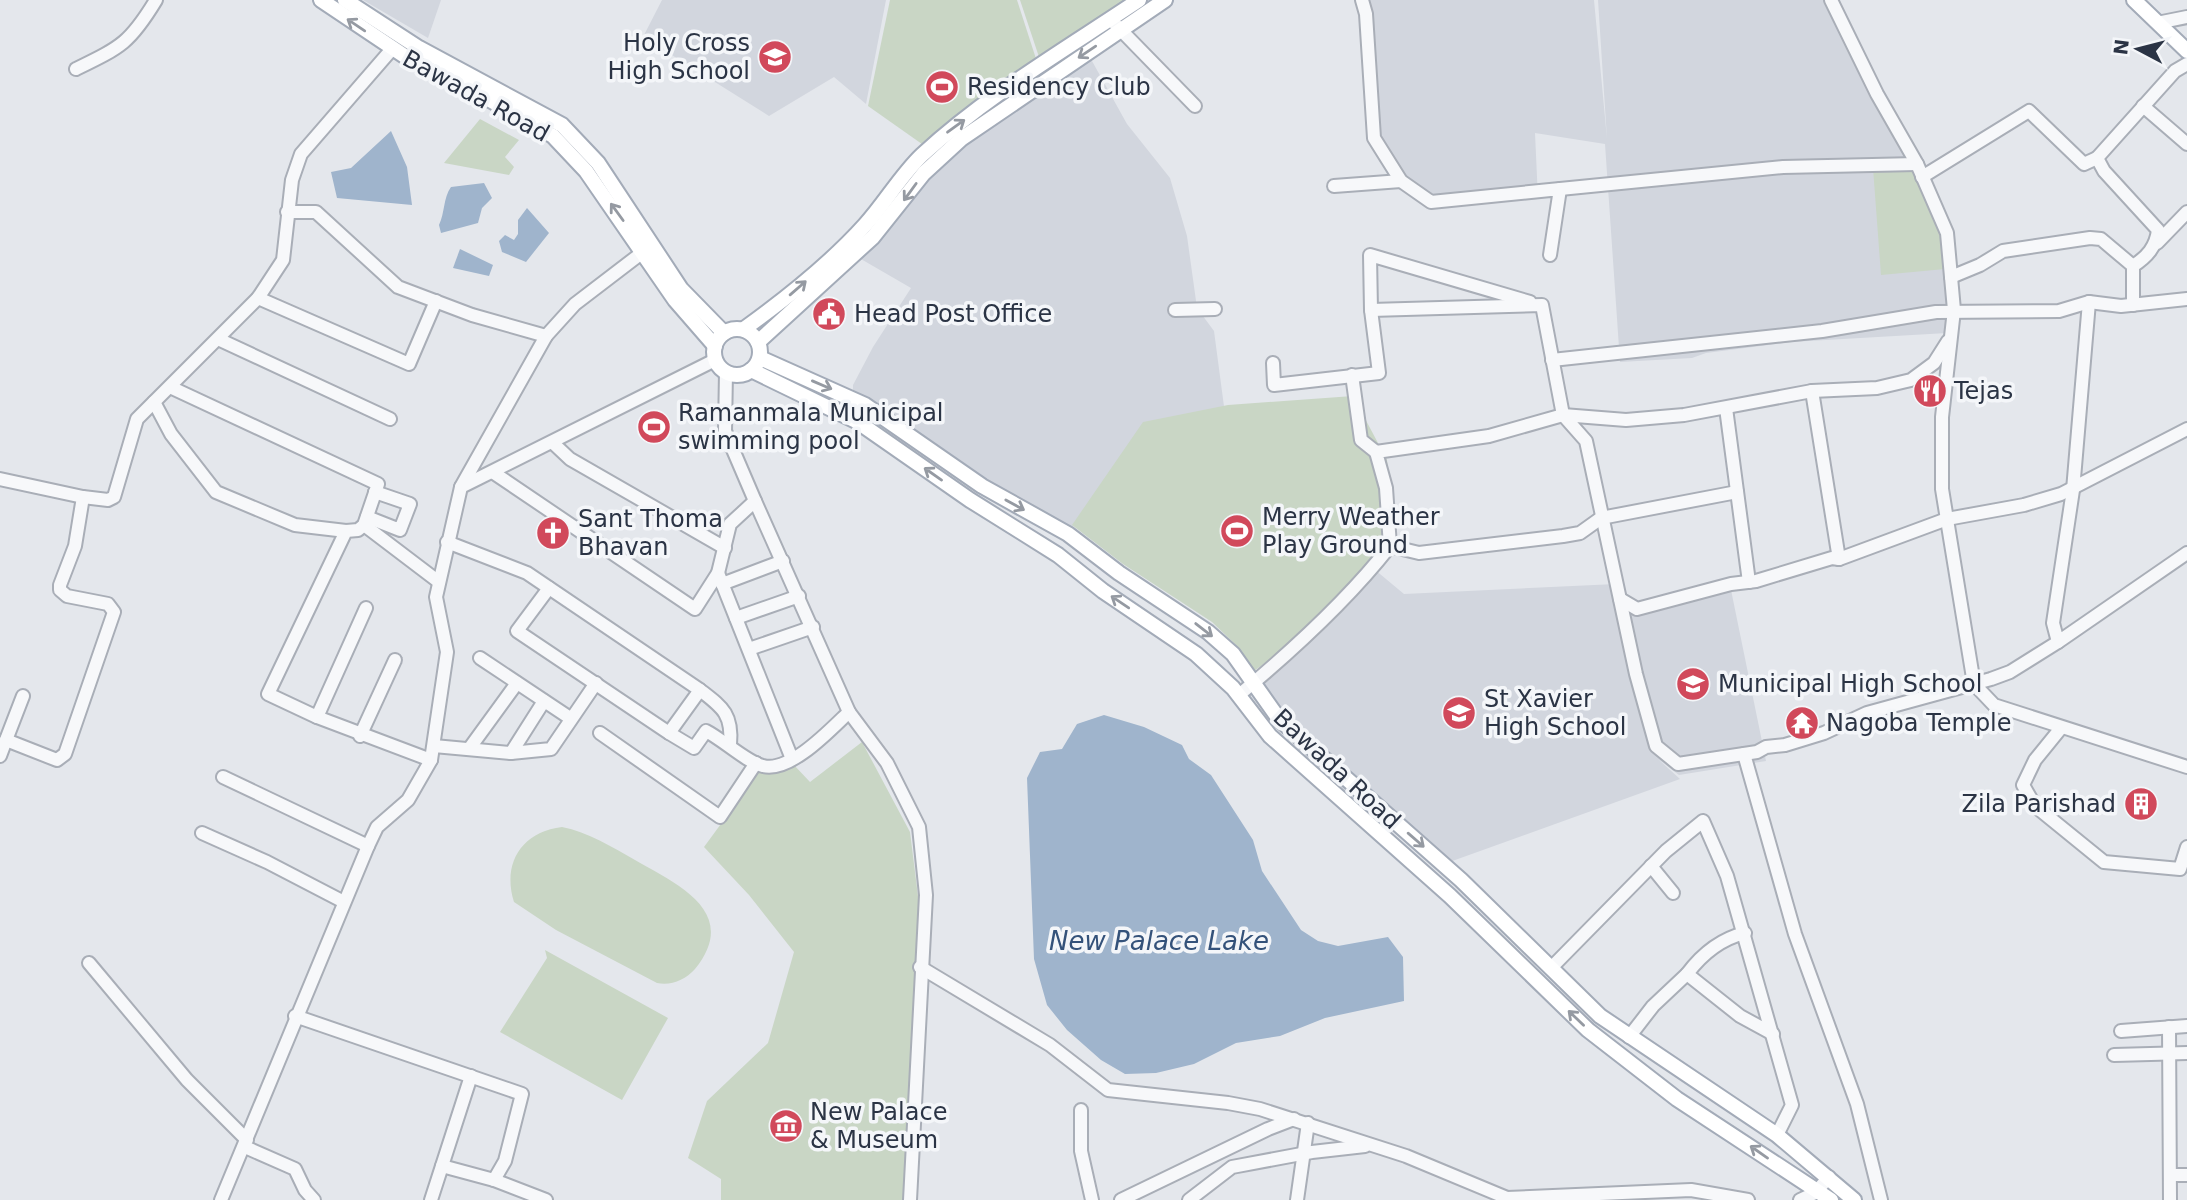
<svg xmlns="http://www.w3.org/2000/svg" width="2187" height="1200" font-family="'DejaVu Sans',sans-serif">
  <rect width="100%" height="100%" fill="#e4e7ec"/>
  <g fill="#d2d6de">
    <path d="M363,0H441L428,38Z"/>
    <path d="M662,0H886L866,104L834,77L769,116L643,37Z"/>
    <path d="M1360,0H1594L1607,139L1598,0H1828L1941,227L1948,261L1947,333L1791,342L1706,353L1692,358L1620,362L1605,144L1535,133L1538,199L1427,204L1373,142Z"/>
    <path d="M1087,52L1127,124L1170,178L1187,236L1197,308L1214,331L1225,414L1139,431L1068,534L853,398V385L873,347L911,288L854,255L924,173Z"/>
    <path d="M1374,569L1404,594L1616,584L1621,610L1730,585L1766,761L1679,775L1658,759L1680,779L1444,864L1377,808L1353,804L1292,756L1293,734L1257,680Z"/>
  </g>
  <g fill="#c9d6c5">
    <path d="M890,0H1017L1039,68L929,149L868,106Z"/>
    <path d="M1020,0H1139L1042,66Z"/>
    <path d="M480,119L519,140L505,157L514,167L509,175L444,163Z"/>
    <path d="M1913,164L1941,235L1945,269L1881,275L1873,168Z"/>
    <path d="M1353,396L1387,460L1394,536C1351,587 1305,635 1251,673L1236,645L1212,622L1123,564L1072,525L1143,422L1228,405Z"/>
    <path d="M862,742L910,832L919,904L906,1200H721V1179L688,1158L707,1101L768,1043L794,952L749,895L704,847L759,772L779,773L793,764L810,782Z"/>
    <path d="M562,827C588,832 612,847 635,860C677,884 741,912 695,969C685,980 671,986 657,983L556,930L514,902C502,864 521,832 562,827Z"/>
    <path d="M545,950L668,1018L622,1100L500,1032L547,958Z"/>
  </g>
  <g fill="#9fb4cc">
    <path d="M391,131L407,167L412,205L337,198L331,172L351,168Z"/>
    <path d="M484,183L492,198L482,208L478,223L441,233L439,225C445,213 443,198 451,187Z"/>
    <path d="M527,208L549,233L526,262L502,252L499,241L505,235L514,240L518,234V220Z"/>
    <path d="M460,249L493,265L489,276L453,268Z"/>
    <path d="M660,412L669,420L648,442L639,433Z"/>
    <path d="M1104,715L1144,727L1182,745L1189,759L1211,775L1253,840L1262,871L1301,930L1318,941L1338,946L1388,937L1403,957L1404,1001L1325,1018L1280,1036L1236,1043L1194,1064L1156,1073L1125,1074L1101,1060L1067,1030L1047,1005L1034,959L1027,778L1040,752L1062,749L1077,724Z"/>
  </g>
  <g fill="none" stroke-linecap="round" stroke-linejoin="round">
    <g stroke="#a9aeb7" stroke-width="16">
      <g id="minor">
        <path d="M1362,0L1366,14L1374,138L1401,181L1431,202L1560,189L1550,255"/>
        <path d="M1831,0L1877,94L1917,164L1947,233L1954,310L1942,417V489L1974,684L1994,705L2187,767"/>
        <path d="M2157,23L2187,17"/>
        <path d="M1115,24L1195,106"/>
        <path d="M76,69C121,47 130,43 156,0"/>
        <path d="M2143,106L2187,144"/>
        <path d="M1922,177L2029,111L2084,164L2097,158"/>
        <path d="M1334,186L1401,181"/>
        <path d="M1560,189L1783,167L1917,164"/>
        <path d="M287,212H316L398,287L472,315L546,336"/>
        <path d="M2157,243L2187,212"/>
        <path d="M1951,277L1980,265L2003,251L2090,238L2101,239L2133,266"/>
        <path d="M258,298L283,260L292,180L301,154L392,49"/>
        <path d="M2089,302L2073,490L2053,623L2058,642L2187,553"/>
        <path d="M2133,305V266C2147,257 2156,247 2158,230L2104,171L2097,158L2175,71L2187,64"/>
        <path d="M1175,310L1215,309"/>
        <path d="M1371,310L1542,305L1563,415L1586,441L1636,674L1656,746L1678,764L1757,752L1766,747L1785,745L1824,733L1867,713L1991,679L2010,672L2058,642"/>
        <path d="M218,339L390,419"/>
        <path d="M1552,360L1822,331L1936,312L2059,311L2089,302L2121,306L2187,299"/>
        <path d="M1273,363L1274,385L1379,373L1371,310L1370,255L1530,302"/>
        <path d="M1352,375L1361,440L1376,452"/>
        <path d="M170,387L378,484L364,525L358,530L346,531L268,694L317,717L366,608"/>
        <path d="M1812,391L1839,559"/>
        <path d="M154,402L171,434L216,492L295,525L346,531"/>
        <path d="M1726,408L1749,582"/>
        <path d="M553,443L570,459L725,548"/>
        <path d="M494,473L695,609L718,573L730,524L755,501L725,431L726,372"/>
        <path d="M0,479L83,497"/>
        <path d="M461,487L546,336L575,304L643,252"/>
        <path d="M367,517L400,530L410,504L375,492"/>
        <path d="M364,525L439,582"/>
        <path d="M447,542L527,573L700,690L669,733L694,748L706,731C722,739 748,763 763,766C790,773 830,730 849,712L755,501"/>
        <path d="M1390,546L1419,553L1563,536L1580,533L1601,518L1737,492"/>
        <path d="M718,573L792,759"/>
        <path d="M722,584L783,561"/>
        <path d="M549,588L517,631L669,733"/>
        <path d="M1620,599L1637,609L1731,584L1756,581L1832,558L1839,559L1947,519L2024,505L2061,494L2187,429"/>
        <path d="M736,618L799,596"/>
        <path d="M749,649L813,627"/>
        <path d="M480,658L570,718"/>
        <path d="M700,690C722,707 733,714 730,745"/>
        <path d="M1239,695C1293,650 1347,601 1390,546L1386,488L1376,452L1489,436L1563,415L1626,420L1684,415L1812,391L1877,388L1911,380L1934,363L1948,341"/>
        <path d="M849,712L887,763L919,827L926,895L910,1200"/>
        <path d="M317,717L431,760"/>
        <path d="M2061,728L2035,760L2023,785L2035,806L2104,862L2180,869L2187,847"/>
        <path d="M600,733L720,817L756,763"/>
        <path d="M360,736L395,660"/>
        <path d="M6,740L23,696"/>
        <path d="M434,746L511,753L551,749L596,683"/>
        <path d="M469,749L517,683"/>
        <path d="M511,753L544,701"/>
        <path d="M1744,754L1795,934L1857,1104L1881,1200"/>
        <path d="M0,756L6,740L57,760L65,754L114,612L108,604L67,596L60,590V585L75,546L83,497L108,500L114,497L137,419L258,298L409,364L436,301"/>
        <path d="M223,777L368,846"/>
        <path d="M202,833L267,862L344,902"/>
        <path d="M1651,866L1673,893"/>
        <path d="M1745,933C1720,939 1702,954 1687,974L1740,1016L1773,1034"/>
        <path d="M89,963L187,1080L247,1140"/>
        <path d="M920,967L1050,1045L1108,1090L1228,1103L1260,1109L1406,1156L1507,1198L1691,1190L1748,1200"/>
        <path d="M1551,968L1666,851L1703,821L1727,876L1792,1105L1777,1135"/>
        <path d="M295,1016L522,1094L505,1161L494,1180L546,1200"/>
        <path d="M2169,1027L2170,1200"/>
        <path d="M2121,1031L2187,1026"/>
        <path d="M1629,1037L1653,1006L1687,974"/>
        <path d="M2114,1055L2187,1053"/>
        <path d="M1081,1110V1151L1092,1200"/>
        <path d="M245,1147L295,1169L305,1190L314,1200"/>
        <path d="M442,1166L494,1180"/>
        <path d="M2170,1175H2187"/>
        <path d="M221,1200L368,846L377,827L408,800L431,760L447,652L436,597L461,487L715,360"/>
        <path d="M431,1200L471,1076"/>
        <path d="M1121,1200L1268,1129L1294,1119"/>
        <path d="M1189,1200L1232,1167L1312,1152L1365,1146"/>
        <path d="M1297,1200L1308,1123"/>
        <path d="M1800,1200L1815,1193L1829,1177"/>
      </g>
    </g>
    <g stroke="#a3abb8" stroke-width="18">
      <g id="major">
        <path d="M321,0L412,61L469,88L553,136L586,171L675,300L715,346"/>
        <path d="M345,0L419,48L562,125L598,163L681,289L724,333"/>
        <path d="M2134,0L2187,51"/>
        <path d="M744,329C787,298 829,265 865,225C885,203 901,175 922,155C987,95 1066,49 1139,0"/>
        <circle cx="737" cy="352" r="23"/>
        <path d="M758,342L873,237L924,173L961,139L1165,0"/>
        <path d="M760,358L865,405L982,486L1068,534L1119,573L1208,632L1233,654L1279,719L1461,880L1600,1016L1777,1135L1854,1200"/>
        <path d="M751,370L858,422L970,500L1058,555L1103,591L1196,654L1233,688L1270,736L1450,896L1588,1030L1677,1099L1831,1200"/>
      </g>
    </g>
    <use href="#minor" stroke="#f7f8fa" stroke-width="12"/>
    <use href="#major" stroke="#fff" stroke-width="14"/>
  </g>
  <defs><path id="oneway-shaft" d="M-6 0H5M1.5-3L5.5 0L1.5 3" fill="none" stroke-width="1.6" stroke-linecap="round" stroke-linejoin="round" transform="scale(1.75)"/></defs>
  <g stroke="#959aa2">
    <use href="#oneway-shaft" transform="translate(356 25) rotate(-146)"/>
    <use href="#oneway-shaft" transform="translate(1087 52) rotate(146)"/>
    <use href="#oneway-shaft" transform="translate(956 126) rotate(-36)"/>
    <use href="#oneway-shaft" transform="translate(910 192) rotate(126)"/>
    <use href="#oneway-shaft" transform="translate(617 212) rotate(-126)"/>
    <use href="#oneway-shaft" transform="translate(798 288) rotate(-41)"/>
    <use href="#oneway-shaft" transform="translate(822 385) rotate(23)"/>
    <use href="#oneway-shaft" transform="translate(933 474) rotate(-145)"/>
    <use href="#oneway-shaft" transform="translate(1015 505) rotate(29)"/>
    <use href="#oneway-shaft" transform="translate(1120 602) rotate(-146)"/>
    <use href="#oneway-shaft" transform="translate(1204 630) rotate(38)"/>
    <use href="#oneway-shaft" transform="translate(1416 840) rotate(41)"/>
    <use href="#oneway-shaft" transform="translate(1576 1018) rotate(-136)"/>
    <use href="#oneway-shaft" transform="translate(1759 1152) rotate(-145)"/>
  </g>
  <defs>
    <g id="school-disc" transform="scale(1.75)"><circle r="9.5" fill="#d1495b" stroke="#f4f6f9"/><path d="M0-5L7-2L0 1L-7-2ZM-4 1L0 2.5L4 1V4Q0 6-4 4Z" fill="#fff"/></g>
    <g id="stadium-disc" transform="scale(1.75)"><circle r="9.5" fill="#d1495b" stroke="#f4f6f9"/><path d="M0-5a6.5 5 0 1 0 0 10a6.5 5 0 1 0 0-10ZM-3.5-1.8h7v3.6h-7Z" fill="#fff"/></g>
    <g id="civic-disc" transform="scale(1.75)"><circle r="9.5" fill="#d1495b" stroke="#f4f6f9"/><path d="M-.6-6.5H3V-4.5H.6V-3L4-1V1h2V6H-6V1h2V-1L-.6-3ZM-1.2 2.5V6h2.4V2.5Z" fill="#fff"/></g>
    <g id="restaurant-disc" transform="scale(1.75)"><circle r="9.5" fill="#d1495b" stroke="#f4f6f9"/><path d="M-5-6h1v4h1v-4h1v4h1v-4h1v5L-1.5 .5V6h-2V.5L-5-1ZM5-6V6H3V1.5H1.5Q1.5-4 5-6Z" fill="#fff"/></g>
    <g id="church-disc" transform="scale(1.75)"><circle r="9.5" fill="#d1495b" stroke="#f4f6f9"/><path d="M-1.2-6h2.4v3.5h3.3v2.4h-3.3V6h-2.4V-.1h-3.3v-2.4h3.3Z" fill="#fff"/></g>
    <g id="temple-disc" transform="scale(1.75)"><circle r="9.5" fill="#d1495b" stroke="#f4f6f9"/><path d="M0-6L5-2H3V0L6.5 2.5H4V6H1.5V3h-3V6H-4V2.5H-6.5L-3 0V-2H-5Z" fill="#fff"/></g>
    <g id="building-disc" transform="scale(1.75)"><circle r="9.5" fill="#d1495b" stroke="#f4f6f9"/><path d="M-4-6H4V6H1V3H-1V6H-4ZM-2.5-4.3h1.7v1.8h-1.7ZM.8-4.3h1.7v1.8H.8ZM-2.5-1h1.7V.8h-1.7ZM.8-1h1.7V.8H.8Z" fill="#fff"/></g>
    <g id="museum-disc" transform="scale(1.75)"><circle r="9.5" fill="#d1495b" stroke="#f4f6f9"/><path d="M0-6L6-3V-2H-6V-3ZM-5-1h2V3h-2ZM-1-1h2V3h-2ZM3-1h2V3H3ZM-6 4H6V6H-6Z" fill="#fff"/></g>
  </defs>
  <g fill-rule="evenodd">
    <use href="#school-disc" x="775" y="57"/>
    <use href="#stadium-disc" x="942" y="87"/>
    <use href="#civic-disc" x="829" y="314"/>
    <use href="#restaurant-disc" x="1930" y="391"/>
    <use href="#stadium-disc" x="654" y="427"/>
    <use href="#stadium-disc" x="1237" y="531"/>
    <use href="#church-disc" x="553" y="533"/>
    <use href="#school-disc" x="1693" y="684"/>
    <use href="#school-disc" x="1459" y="713"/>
    <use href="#temple-disc" x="1802" y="723"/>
    <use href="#building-disc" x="2141" y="804"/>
    <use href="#museum-disc" x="786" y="1126"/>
  </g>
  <g text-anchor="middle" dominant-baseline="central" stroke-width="7" stroke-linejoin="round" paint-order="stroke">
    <g font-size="24" fill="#2b3445" stroke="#f4f6f9" text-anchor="start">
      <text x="750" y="43" text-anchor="end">Holy Cross<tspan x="750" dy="28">High School</tspan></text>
      <text x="967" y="87">Residency Club</text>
      <text x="854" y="314">Head Post Office</text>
      <text x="1954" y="391">Tejas</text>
      <text x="678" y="413">Ramanmala Municipal<tspan x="678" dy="28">swimming pool</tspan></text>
      <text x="1262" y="517">Merry Weather<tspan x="1262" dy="28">Play Ground</tspan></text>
      <text x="578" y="519">Sant Thoma<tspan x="578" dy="28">Bhavan</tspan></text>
      <text x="1718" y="684">Municipal High School</text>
      <text x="1484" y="699">St Xavier<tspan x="1484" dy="28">High School</tspan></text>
      <text x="1826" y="723">Nagoba Temple</text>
      <text x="2116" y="804" text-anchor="end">Zila Parishad</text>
      <text x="810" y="1112">New Palace<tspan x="810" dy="28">&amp; Museum</tspan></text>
    </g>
    <g font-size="24" fill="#2b3445" stroke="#f4f6f9">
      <text transform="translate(476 96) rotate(29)">Bawada Road</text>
      <text transform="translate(1337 769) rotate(43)">Bawada Road</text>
    </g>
    <g font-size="26" font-style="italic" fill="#34527a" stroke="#f4f6f9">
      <text x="1159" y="941">New Palace Lake</text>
    </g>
  </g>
  <g transform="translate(2138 49) rotate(277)" stroke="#f4f6f9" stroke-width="5" paint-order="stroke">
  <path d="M0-5L12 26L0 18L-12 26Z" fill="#2b3445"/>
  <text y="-10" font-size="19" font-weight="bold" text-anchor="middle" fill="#2b3445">N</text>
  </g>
</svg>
